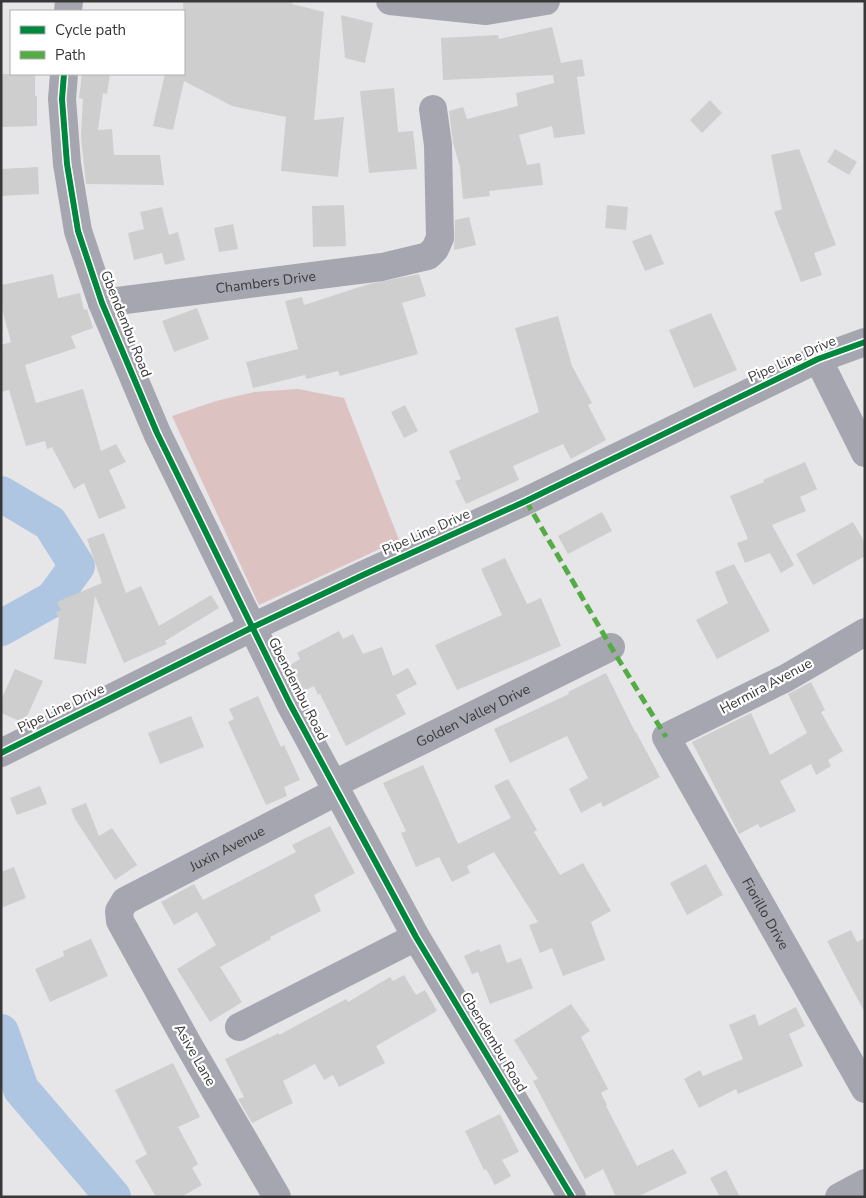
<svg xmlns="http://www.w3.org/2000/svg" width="866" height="1198" font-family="'Nunito Sans',sans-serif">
  <rect width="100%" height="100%" fill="#e6e5e7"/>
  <path fill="#ddc2c2" d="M298,389L344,398L399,540L259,605L172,416L216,401L254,392Z"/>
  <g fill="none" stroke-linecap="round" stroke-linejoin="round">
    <g stroke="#aec6e1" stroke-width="36">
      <path d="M1,494L50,523L77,566L53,599L1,628"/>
      <path d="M1,1032L21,1089L113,1197"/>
    </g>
  </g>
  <g fill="#cfcecf">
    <path d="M183,1H292V4L324,12L314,120L344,117L338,177L281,171L286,117L232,106L184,81L173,130L153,126L165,74H184V50L185,46Z"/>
    <path d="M341,15L373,23L365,63L345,58Z"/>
    <path d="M552,27L561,63L582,59L585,76L577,77L585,134L554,138L552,126L519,135L527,165L540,163L543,185L489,191L490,196L463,199L460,167L453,143L449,111L463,107L467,119L518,106L516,93L554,83L553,75L443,80L441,38L498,35L499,39Z"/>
    <path d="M1,74H35V96H37V126L1,127Z"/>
    <path d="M82,74H110L107,94L103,93L98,130L112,129L114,155H160L164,185L86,184L81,137L83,99L79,98Z"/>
    <path d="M394,88L398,132L413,131L417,169L369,173L360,91Z"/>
    <path d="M710,100L722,113L702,133L690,120Z"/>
    <path d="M799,149L836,245L814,253L822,275L801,282L774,212L782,209L771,155Z"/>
    <path d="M835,149L857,162L849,175L827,162Z"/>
    <path d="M38,167L39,194L1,196V169Z"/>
    <path d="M344,205L346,246L313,247L312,206Z"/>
    <path d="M607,205L628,207L626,230L605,228Z"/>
    <path d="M162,207L169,235L178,232L185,260L165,265L162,253L134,260L128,233L144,229L140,212Z"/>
    <path d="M469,217L476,245L454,250L455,220Z"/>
    <path d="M233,224L238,249L219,252L214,228Z"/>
    <path d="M651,234L664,264L645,271L632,241Z"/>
    <path d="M53,274L58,298L80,293L84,310L87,309L93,328L71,336L76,348L25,365L36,403L83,389L101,451L116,444L126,462L109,470L126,508L99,519L84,483L74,489L52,447L47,449L45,441L26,446L9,390L1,392V345L11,342L1,305L2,285Z"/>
    <path d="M419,274L426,296L402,303L418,354L340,376L338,371L306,379L305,375L253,388L246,362L298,349L285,301L302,297L304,305L369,284Z"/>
    <path d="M197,308L209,339L174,352L162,321Z"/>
    <path d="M711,313L737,370L694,388L669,330Z"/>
    <path d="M558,316L572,366L592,403L588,405L606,440L571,459L563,444L513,466L519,480L466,504L455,481L461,479L449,451L539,412L515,328Z"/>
    <path d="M405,405L418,431L404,438L391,412Z"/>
    <path d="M805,462L817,489L800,497L806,511L772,525L794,565L781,573L770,553L745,563L737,543L748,539L730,496L764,482L763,480Z"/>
    <path d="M602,512L612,531L568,554L558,536Z"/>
    <path d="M853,522L865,543V556L813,585L796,554Z"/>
    <path d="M104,533L126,593L141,586L159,626L211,595L219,608L165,641L167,644L124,663L95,596L86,664L54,659L59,618L56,612L61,610L57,602L102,583L87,539Z"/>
    <path d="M505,558L527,604L541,598L561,646L457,690L435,645L502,615L481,569Z"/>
    <path d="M734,564L770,631L717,659L696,620L728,603L715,572Z"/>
    <path d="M339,631L343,639L353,634L363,654L382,647L393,676L408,668L417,684L396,695L406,714L346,746L320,694L318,695L314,686L302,692L289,666L300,659L297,653Z"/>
    <path d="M15,669L43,681L24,723L1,713V700Z"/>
    <path d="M606,673L635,732H636L660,777L603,807L601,802L581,813L569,789L588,778L567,736L510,763L494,729L569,694L568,692Z"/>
    <path d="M811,682L825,710L821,712L843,751L828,760L831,766L816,775L811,764L780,781L796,811L760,828L758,824L739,834L692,742L751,713L770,755L807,733L788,694Z"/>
    <path d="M258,696L281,747L284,745L300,780L284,787L287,796L266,805L228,722L234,719L229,709Z"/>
    <path d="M191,716L204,747L160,764L148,733Z"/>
    <path d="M423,765L458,844L511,818L494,786L508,779L537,830L534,832L560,875L583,863L611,911L591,922L605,960L563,976L552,948L540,953L529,925L538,922L494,852L467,866L470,873L452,882L439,857L416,867L401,833L406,831L383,783Z"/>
    <path d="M40,786L47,804L17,815L10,798Z"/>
    <path d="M86,803L99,836L112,828L137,865L115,880L75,819L71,809Z"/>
    <path d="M330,826L355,873L314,895L321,911L270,937L271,939L220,967L242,1002L210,1022L177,969L216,945L197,912L174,925L161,902L194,884L203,900L296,852L292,845Z"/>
    <path d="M706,864L723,895L687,915L670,883Z"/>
    <path d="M14,867L26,898L1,908V872Z"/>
    <path d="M851,930L857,942L865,938V1013L827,941Z"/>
    <path d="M91,939L108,976L50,1002L35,969L64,956L63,951Z"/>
    <path d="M500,944L507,963L521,958L533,988L490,1004L478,972L472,974L464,956L479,949L480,952Z"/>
    <path d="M404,975L416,995L425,990L437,1011L376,1046L385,1063L339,1087L333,1075L324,1080L315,1064L283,1081L293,1103L252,1123L238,1099L244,1097L225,1059L279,1033V1035L346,999L348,1002L390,977L393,981Z"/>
    <path d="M571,1004L590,1031L581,1037L608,1089L601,1093L607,1105L606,1106L637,1166L673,1149L687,1173L637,1197H616L603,1169L585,1179L533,1081L538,1079L514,1040Z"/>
    <path d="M796,1007L805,1026L789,1034L803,1066L738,1094L736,1089L699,1108L684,1079L700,1070L703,1076L743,1059L729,1025L755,1014L759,1026Z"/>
    <path d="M173,1063L200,1117L178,1127L198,1164L192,1168L202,1185L181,1197H156L135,1161L147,1154L115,1090Z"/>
    <path d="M500,1114L519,1152L502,1160L511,1176L495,1185L486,1169L484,1170L465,1131Z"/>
    <path d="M726,1170L740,1197H720L710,1178Z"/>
  </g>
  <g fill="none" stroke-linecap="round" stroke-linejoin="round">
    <g stroke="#a6a6b1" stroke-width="28">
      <path d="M390,1L486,11L546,1"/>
      <path d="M68,11L69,1"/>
      <path d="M64,74L62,99L67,164L78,231L102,303L157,433L290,704L416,937L572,1197"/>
      <path id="s1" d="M102,303L382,267L428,256L435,249L440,238L438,145L433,109"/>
      <path d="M818,359L865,453"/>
      <path id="s2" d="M865,632L786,678L666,737L865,1089"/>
      <path d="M1,753L253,627L363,575L526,501L818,359L865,342"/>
      <path id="s3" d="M334,784L611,647"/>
      <path d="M239,1027L416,937"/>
      <path id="s4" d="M277,1197L188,1044L120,921L119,911L125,901L338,791"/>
      <path d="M839,1197L865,1183"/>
    </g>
    <path stroke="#55ac46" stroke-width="5" stroke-dasharray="10 5" stroke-linecap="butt" d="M526,501L611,647L666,737"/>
    <g stroke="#fff" stroke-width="9">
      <g id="cycleway">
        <path d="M64,74L62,99L67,164L78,231L102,303L157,433L290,704L416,937L572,1197"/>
        <path d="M1,753L253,627L363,575L526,501L818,359L865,342"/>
      </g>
    </g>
    <use href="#cycleway" stroke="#00873e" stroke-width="6"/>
  </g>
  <g text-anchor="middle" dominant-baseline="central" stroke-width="4.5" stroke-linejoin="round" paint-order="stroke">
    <g font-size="14" fill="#393839" stroke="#fff">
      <text stroke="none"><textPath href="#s1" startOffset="165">Chambers Drive</textPath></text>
      <text transform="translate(126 324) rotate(68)">Gbendembu Road</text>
      <text transform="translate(792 359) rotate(-24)">Pipe Line Drive</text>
      <text transform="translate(426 532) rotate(-24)">Pipe Line Drive</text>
      <text transform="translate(766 686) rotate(-28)">Hermira Avenue</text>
      <text transform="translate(298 689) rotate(63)">Gbendembu Road</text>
      <text transform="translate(61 708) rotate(-26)">Pipe Line Drive</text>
      <text stroke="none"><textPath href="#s3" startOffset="155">Golden Valley Drive</textPath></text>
      <text stroke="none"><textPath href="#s4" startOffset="454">Juxin Avenue</textPath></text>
      <text stroke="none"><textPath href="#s2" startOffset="428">Fiorillo Drive</textPath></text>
      <text transform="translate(494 1042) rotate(59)">Gbendembu Road</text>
      <text transform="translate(195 1055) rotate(60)">Asive Lane</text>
    </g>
  </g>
  <rect width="866" height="1198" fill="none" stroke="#393839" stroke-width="5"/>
  <rect x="10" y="10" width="175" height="65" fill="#ffffff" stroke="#b0afb0"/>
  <rect x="20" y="26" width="25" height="8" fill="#00873e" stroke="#b0afb0"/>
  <text x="55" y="35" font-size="15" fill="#393839">Cycle path</text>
  <rect x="20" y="51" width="25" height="8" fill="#55ac46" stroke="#b0afb0"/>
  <text x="55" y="60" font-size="15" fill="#393839">Path</text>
</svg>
